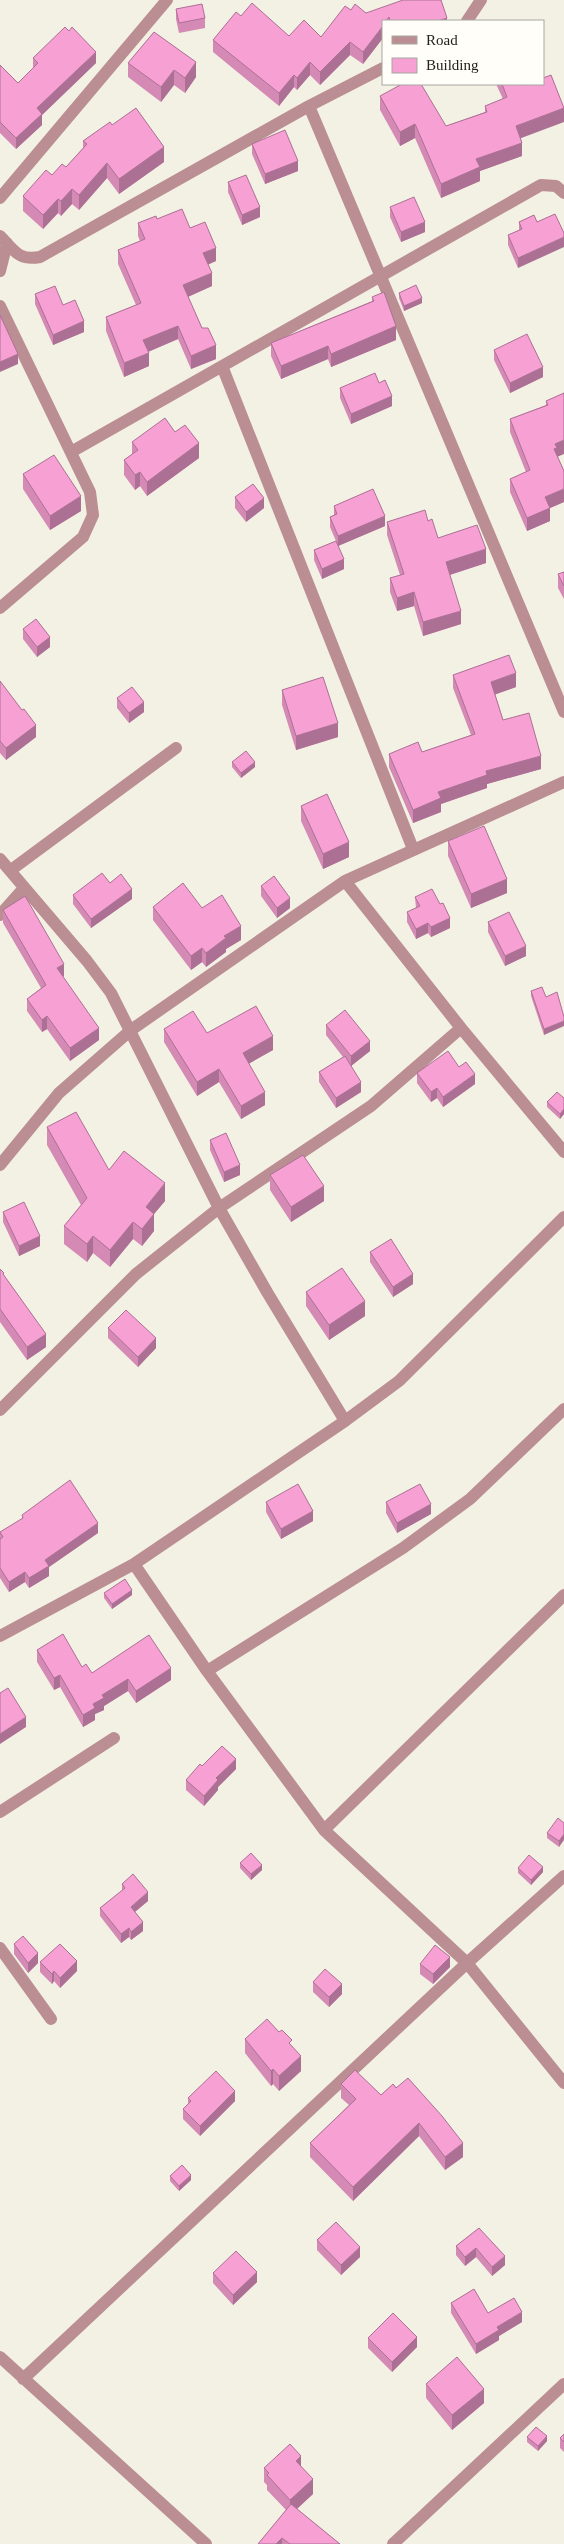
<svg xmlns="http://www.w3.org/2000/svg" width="564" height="2544" font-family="'Times New Roman',serif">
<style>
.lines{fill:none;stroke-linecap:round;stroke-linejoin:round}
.minor{stroke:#ba8e93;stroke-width:12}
.wall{fill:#d48ab5}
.shaded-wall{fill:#ac7094}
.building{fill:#f6a0d3;stroke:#ac7094}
</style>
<rect width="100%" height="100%" fill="#f3f1e4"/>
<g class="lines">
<path class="minor" d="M467 21 481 0
M309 106 564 712
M0 198 167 0
M0 236C14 250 18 261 40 257L309 106 383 68
M0 271 7 243
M0 306 90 492 93 515 83 537 0 608
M222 366 413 849
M71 452 541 185 556 186 564 193
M0 859 87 961 111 993 219 1208 267 1292 345 1421
M11 870 176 748
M345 881 461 1028 564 1152
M0 915 24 888
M0 1165 59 1093 131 1030 345 881 564 782
M0 1410 136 1274 219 1208 371 1106 461 1028
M134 1564 207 1671 324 1830 467 1963 564 2083
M0 1636 134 1564 345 1421 399 1381 564 1217
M207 1671 403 1548 470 1499 564 1409
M0 1812 114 1738
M324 1830 564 1595
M0 1948 51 2019
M0 2357 206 2544
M23 2379 467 1963 564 1876
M393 2544 564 2384"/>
</g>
<path class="wall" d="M176 9 205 18V28L179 33 176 19Z
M351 10 366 13 447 21H383V38L363 64 350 55 320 85 310 75 297 90 294 87 279 106 213 52V40L241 16 289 36 321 37Z
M154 32 196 77 185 93 174 85 161 102 128 77V63Z
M33 58 96 63 42 115V125L16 149 0 133V65L18 83 33 68Z
M496 84H526L521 138 522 156 480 171V181L441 198 415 138 400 146 380 110V96L446 126 485 112V106L503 99Z
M112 125 164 162 119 194 107 178 79 210 72 204 61 216 58 213 43 229 23 211V196L52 175 66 167 83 148V141Z
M252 144 298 171 265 184 252 154Z
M228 182 260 217 242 225 228 192Z
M390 207 425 232 401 242 390 217Z
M534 215 518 268 508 245V235L519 230V222Z
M157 219 190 228 216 261 208 264 212 286 188 297 216 359 191 369 178 339 148 352 149 366 124 377 106 331V317L136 305 118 264V250L140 241 138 236V223Z
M399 293 422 303 404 311 399 298Z
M35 294 84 332 53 345 35 304Z
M372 297 396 340 331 367 328 359 281 379 271 356V343L372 301Z
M494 350 543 377 510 393 494 360Z
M379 383 392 406 351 424 340 398V388Z
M564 393 558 457 564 471V502L550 508V521L527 531 510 492V479L526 472 510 432V419L546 405V401Z
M132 442 199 458 147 496 140 486 135 490 124 475V460L132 454Z
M23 474 81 511 50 530 23 489Z
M235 497 264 508 246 522 235 508Z
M334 506 385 526 338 546 344 569 322 579 314 560V550L336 541 330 527V517L334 515Z
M428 521 438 538 486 563 450 575 461 624 423 636 414 606 397 611 390 592V578L400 575 387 535V522Z
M564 572V599L558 588V574Z
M23 629 50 647 37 657 23 639Z
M453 675 516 687 495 694 503 720 541 769 487 784V788L441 804V812L413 823 389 767V754L422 752 471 735 453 688Z
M0 681 36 737 6 760 0 753Z
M282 690 338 737 296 750 282 705Z
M117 698 144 712 129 723 117 708Z
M232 762 255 767 241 778 232 767Z
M301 806 349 857 323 869 301 821Z
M448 841 507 893 471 908 448 856Z
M110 883 132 899 91 928 73 904V895Z
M261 886 290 908 277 918 261 896Z
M415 897 440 904 450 928 431 937 428 933 416 939 407 922V912L416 908Z
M153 907 202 908 241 940 226 949V952L206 967 202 962 191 970 153 920Z
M3 910 64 976 63 977 99 1040 70 1061 47 1029 42 1032 27 1011V999L41 988 3 923Z
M488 922 526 956 505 966 488 932Z
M531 991 546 997 544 1035 531 996Z
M326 1025 370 1051 351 1066 361 1092 336 1108 319 1082V1072L343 1057 326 1035Z
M164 1029 207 1033 273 1050 249 1063 265 1105 241 1119 219 1082 197 1096 164 1042Z
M459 1067 475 1084 443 1107 437 1098 431 1102 417 1083V1073Z
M564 1098V1114L560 1119 547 1107V1102Z
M47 1127 109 1170 165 1201 154 1214V1231L142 1246 133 1239 110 1267 93 1253 87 1262 64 1244V1226L81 1205 47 1145Z
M210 1140 240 1175 224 1182 210 1150Z
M270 1175 324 1201 291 1222 270 1190Z
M3 1212 40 1246 19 1256 3 1222Z
M370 1252 413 1284 393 1297 370 1262Z
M0 1269 46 1347 27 1360 0 1322Z
M306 1292 365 1316 329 1340 306 1306Z
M108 1328 156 1348 138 1367 108 1338Z
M266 1502 313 1521 281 1539 266 1512Z
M386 1502 431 1514 397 1533 386 1513Z
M22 1515 98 1533 49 1567V1576L29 1588 25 1582 9 1592 0 1578V1532L22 1519Z
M104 1593 132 1595 112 1609 104 1598Z
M37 1650 82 1667 92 1673 171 1680 136 1703 128 1691 104 1706V1710L95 1714V1720L83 1727 60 1687 54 1690 37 1662Z
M202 1766 236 1769 218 1787V1790L204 1806 186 1790V1780Z
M564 1823 559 1847 547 1838V1833Z
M240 1863 262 1870 251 1880 240 1868Z
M518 1868 543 1872 531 1885 518 1873Z
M122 1884 148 1901 135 1912 143 1931 131 1940 129 1937 121 1943 100 1916V1908L122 1891Z
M14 1944 38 1963 28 1973 14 1954Z
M40 1962 77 1971 60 1988 54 1981 52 1984 40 1972Z
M420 1964 450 1967 433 1984 420 1974Z
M313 1982 342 1994 329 2007 313 1992Z
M245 2039 292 2046 301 2071 279 2091 273 2084 271 2086 245 2053Z
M341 2084 381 2095 393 2084 463 2157 445 2170 419 2136 353 2201 310 2157V2143L349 2105 341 2098Z
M188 2098 235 2101 200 2136 183 2119V2109L188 2104Z
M170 2176 191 2180 179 2191 170 2181Z
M479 2228 505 2265 492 2276 476 2257 465 2266 456 2255V2246Z
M317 2240 360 2257 341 2275 317 2250Z
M213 2273 257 2282 233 2305 213 2283Z
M451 2303 522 2322 499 2336V2340L476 2354 451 2313Z
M368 2338 417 2347 392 2372 368 2348Z
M426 2384 484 2403 452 2430 426 2398Z
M564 2434V2452L560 2448V2438Z
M527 2437 547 2441 538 2451 527 2442Z
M301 2467 313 2494 297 2509 340 2544H258L286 2510 267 2490V2485L264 2482V2468Z"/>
<path class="shaded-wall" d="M447 18V21H438Z
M383 26V38L363 64V52Z
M350 42V55L320 85V72Z
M96 52V63L42 115V125L16 149V138L37 108Z
M196 62V77L185 93V78Z
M310 62V75L297 90V78Z
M174 70V85L161 102V87Z
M294 75V87L279 106V93Z
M564 108V122L516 140V126Z
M415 124V138L400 146V132Z
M522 143V156L480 171V181L441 198V184L476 159Z
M164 147V162L119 194V179Z
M298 161V171L265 184V174Z
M107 163V178L79 210V195Z
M72 189V204L61 216V201Z
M58 199V213L43 229V215Z
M260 207V217L242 225V215Z
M425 222V232L401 242V232Z
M564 237V247L518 268V258Z
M216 248V261L203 267V253Z
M212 273V286L183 299V285Z
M422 298V303L404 311V306Z
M84 321V332L53 345V335Z
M178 326V339L143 354V340Z
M396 326V340L331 367V354Z
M216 345V359L191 369V356Z
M328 346V359L281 379V366Z
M149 353V366L124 377V363Z
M18 354V364L0 372V362Z
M543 367V377L510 393V383Z
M392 396V406L351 424V414Z
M564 440V454L557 457 554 449 555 444Z
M199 443V458L147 496V482Z
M140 472V486L135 490V475Z
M564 489V502L550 508V521L527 531V518L545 497Z
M81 496V511L50 530V516Z
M264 498V508L246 522V512Z
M385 516V526L338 546V536Z
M486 549V563L446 576V562Z
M344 559V569L322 579V569Z
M414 592V606L397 611V598Z
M461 611V624L423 636V622Z
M50 637V647L37 657V647Z
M516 673V687L491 696V682Z
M144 702V712L129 723V713Z
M338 723V737L296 750V736Z
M36 725V737L6 760V748Z
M541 756V769L487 784V788L441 804V812L413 823V810L438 792 486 771Z
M255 762V767L241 778V773Z
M349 842V857L323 869V854Z
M507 879V893L471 908V894Z
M132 889V899L91 928V919Z
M290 898V908L277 918V908Z
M450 918V928L431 937V927Z
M428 923V933L416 939V929Z
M241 926V940L226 949V952L206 967V953L224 936Z
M526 946V956L505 966V956Z
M202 948V962L191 970V956Z
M64 964V976L57 980V968Z
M47 1016V1029L42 1032V1020Z
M564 1021V1026L544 1035V1029Z
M99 1028V1040L70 1061V1048Z
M273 1036V1050L243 1067V1053Z
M370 1041V1051L351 1066V1056Z
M219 1069V1082L197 1096V1082Z
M475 1074V1084L443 1107V1097Z
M361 1082V1092L336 1108V1098Z
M437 1088V1098L431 1102V1092Z
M265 1092V1105L241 1119V1106Z
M564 1109V1114L560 1119V1114Z
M240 1165V1175L224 1182V1172Z
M165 1183V1201L154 1214V1231L142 1246V1229L146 1207Z
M324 1186V1201L291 1222V1207Z
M133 1222V1239L110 1267V1250Z
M40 1236V1246L19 1256V1246Z
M93 1236V1253L87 1262V1244Z
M413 1274V1284L393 1297V1287Z
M365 1301V1316L329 1340V1325Z
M46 1334V1347L27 1360V1347Z
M156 1338V1348L138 1367V1357Z
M431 1504V1514L397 1533V1523Z
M313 1511V1521L281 1539V1529Z
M98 1523V1533L49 1567V1576L29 1588V1578L45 1560Z
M25 1572V1582L9 1592V1582Z
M132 1590V1595L112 1609V1604Z
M171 1668V1680L136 1703V1691Z
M60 1675V1687L54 1690V1678Z
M128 1679V1691L104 1706V1710L95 1714V1720L83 1727V1715L93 1704 102 1695Z
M26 1717V1727L0 1744V1734Z
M236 1759V1769L218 1787V1790L204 1806V1796L216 1778Z
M564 1834V1840L559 1847V1841Z
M262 1865V1870L251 1880V1874Z
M543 1867V1872L531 1885V1880Z
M148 1892V1901L131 1915V1907Z
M143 1922V1931L131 1940V1932Z
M129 1928V1937L121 1943V1934Z
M38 1953V1963L28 1973V1963Z
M450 1957V1967L433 1984V1974Z
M77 1961V1971L60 1988V1978Z
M54 1971V1981L52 1984V1974Z
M342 1984V1994L329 2007V1997Z
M301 2056V2071L279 2091V2076Z
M273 2069V2084L271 2086V2071Z
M235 2091V2101L200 2136V2126Z
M419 2123V2136L353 2201V2187Z
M463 2143V2157L445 2170V2157Z
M191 2175V2180L179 2191V2186Z
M360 2247V2257L341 2275V2265Z
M476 2248V2257L465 2266V2257Z
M505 2256V2265L492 2276V2267Z
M257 2272V2282L233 2305V2295Z
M522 2312V2322L499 2336V2340L476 2354V2344L497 2327Z
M417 2337V2347L392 2372V2362Z
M484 2389V2403L452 2430V2415Z
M547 2436V2441L538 2451V2446Z
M301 2456V2471L296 2461Z
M313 2479V2494L290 2515V2500Z
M282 2538V2544H276Z"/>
<path class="building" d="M403 0H441L447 18 438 21H390L389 17 386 21H383V26L363 52 350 42 320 72 310 62 297 78 294 75 279 93 213 40 236 12 241 16 252 3 289 36 304 20 321 37 345 6 351 10 355 4 366 13Z
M202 4 205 18 179 23 176 9Z
M65 27 69 31 72 27 96 52 37 108 42 114 16 138 0 122V65L18 83 38 63 33 58Z
M154 32 196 62 185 78 174 70 161 87 128 63Z
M551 75 564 108 516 126 522 143 476 159 480 167 441 184 415 124 400 132 380 96 402 84H421L446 126 487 112 485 106 507 97 502 84H526L527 85 529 84H543V78Z
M136 108 164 147 119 179 107 163 79 195 72 189 61 201 58 199 43 215 23 196 46 170 52 175 62 164 66 167 87 144 83 141 110 122 112 125Z
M285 130 298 161 265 174 252 144Z
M246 175 260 207 242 215 228 182Z
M414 197 425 222 401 232 390 207Z
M182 209 190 228 205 222 216 248 203 253 212 273 183 285 202 328H208L216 345 191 356 178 326 143 340 149 353 124 363 106 317 141 303 118 250 145 239 138 223 156 216 157 219Z
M555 214 564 233V237L518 258 508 235 522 229 519 222 534 215 537 222Z
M416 285 422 298 404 306 399 293Z
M55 286 63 305 75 300 84 321 53 335 35 294Z
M384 292 396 326 331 354 328 346 281 366 271 343 374 301 372 297Z
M0 315 18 354 0 362Z
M527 334 543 367 510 383 494 350Z
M375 373 379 383 385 380 392 396 351 414 340 388Z
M564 393V440L555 444 557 448 554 449 564 471V489L545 497 550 508 527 518 510 479 530 470 510 419 548 405 546 401Z
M165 418 175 432 185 425 199 443 147 482 140 472 135 475 124 460 138 450 132 442Z
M54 455 81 496 50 516 23 474Z
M253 484 264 498 246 512 235 497Z
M373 489 385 516 338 536 330 517 337 514 334 506Z
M425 510 428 521 432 519 438 538 477 525 486 549 446 562 461 611 423 622 414 592 397 598 390 578 404 574 387 522Z
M336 541 344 559 322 569 314 550Z
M564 572V586L558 574Z
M36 619 50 637 37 647 23 629Z
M509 655 516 673 491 682 503 720 529 713 541 756 486 771 487 775 438 792 441 798 413 810 389 754 418 742 422 752 475 734 453 675Z
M323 677 338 723 296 736 282 690Z
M0 681 22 710 24 709 36 725 6 748 0 741Z
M132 687 144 702 129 713 117 698Z
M246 751 255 762 241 773 232 762Z
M327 794 349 842 323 854 301 806Z
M484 826 507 879 471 894 448 841Z
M102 873 110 883 121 874 132 889 91 919 73 895Z
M274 876 290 898 277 908 261 886Z
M183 883 202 908 222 895 241 926 224 936 226 938 206 953 202 948 191 956 153 907Z
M432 889 440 904 443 903 450 918 431 927 428 923 416 929 407 912 420 906 415 897Z
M25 896 64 964 57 968 99 1028 70 1048 47 1016 42 1020 27 999 46 985 3 910Z
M509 912 526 946 505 956 488 922Z
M542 987 546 997 557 992 564 1017V1021L544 1029 531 991Z
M256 1006 273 1036 243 1053 265 1092 241 1106 219 1069 197 1082 164 1029 193 1011 207 1033Z
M345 1010 370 1041 351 1056 326 1025Z
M448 1051 459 1067 466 1062 475 1074 443 1097 437 1088 431 1092 417 1073Z
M345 1056 361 1082 336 1098 319 1072Z
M557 1092 564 1098V1109L560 1114 547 1102Z
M76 1112 109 1170 124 1151 165 1183 146 1207 154 1214 142 1229 133 1222 110 1250 93 1236 87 1244 64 1226 87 1198 47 1127Z
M226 1133 240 1165 224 1172 210 1140Z
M303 1155 324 1186 291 1207 270 1175Z
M24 1202 40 1236 19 1246 3 1212Z
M391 1239 413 1274 393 1287 370 1252Z
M342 1268 365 1301 329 1325 306 1292Z
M0 1269 4 1273 3 1274 46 1334 27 1347 0 1309Z
M126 1310 156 1338 138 1357 108 1328Z
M70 1480 98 1523 45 1560 49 1566 29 1578 25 1572 9 1582 0 1568V1539L3 1537 0 1532 23 1518 22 1515Z
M298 1484 313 1511 281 1529 266 1502Z
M420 1484 431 1504 397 1523 386 1502Z
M125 1579 132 1590 112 1604 104 1593Z
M63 1634 82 1667 86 1664 92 1673 149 1635 171 1668 136 1691 128 1679 102 1695 104 1698 93 1704 95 1708 83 1715 60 1675 54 1678 37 1650Z
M8 1688 26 1717 0 1734V1693Z
M222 1746 236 1759 216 1778 218 1780 204 1796 186 1780 200 1764 202 1766Z
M558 1818 564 1823V1834L559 1841 547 1833Z
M251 1853 262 1865 251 1874 240 1863Z
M529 1855 543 1867 531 1880 518 1868Z
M133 1874 148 1892 131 1907 143 1922 131 1932 129 1928 121 1934 100 1908 125 1888 122 1884Z
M23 1936 38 1953 28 1963 14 1944Z
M60 1944 77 1961 60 1978 54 1971 52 1974 40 1962Z
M435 1945 450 1957 433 1974 420 1964Z
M325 1969 342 1984 329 1997 313 1982Z
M267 2019 279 2032 282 2030 292 2040 289 2043 301 2056 279 2076 273 2069 271 2071 245 2039Z
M355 2070 381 2095 393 2084 396 2088 408 2078 442 2116 463 2143 445 2157 419 2123 353 2187 310 2143 356 2099 341 2084Z
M216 2071 235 2091 200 2126 183 2109 191 2101 188 2098Z
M182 2165 191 2175 179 2186 170 2176Z
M336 2222 360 2247 341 2265 317 2240Z
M479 2228 505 2256 492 2267 476 2248 465 2257 456 2246Z
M236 2251 257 2272 233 2295 213 2273Z
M474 2289 488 2313 514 2298 522 2312 497 2327 499 2330 476 2344 451 2303Z
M393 2313 417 2337 392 2362 368 2338Z
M457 2357 484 2389 452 2415 426 2384Z
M536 2427 547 2436 538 2446 527 2437Z
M564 2434V2442L560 2438Z
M290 2444 301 2456 296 2461 313 2479 290 2500 267 2475 269 2473 264 2468Z
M291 2504 340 2544H290L282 2538 276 2544H258Z"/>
<rect x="382" y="20" width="162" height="65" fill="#fffef9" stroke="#a7a6a1"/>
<rect x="392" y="36" width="25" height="8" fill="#ba8e93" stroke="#a7a6a1"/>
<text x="426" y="45" font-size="15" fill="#23221d">Road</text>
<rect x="392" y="58" width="25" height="15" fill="#f6a0d3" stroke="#a7a6a1"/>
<text x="426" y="70" font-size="15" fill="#23221d">Building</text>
</svg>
